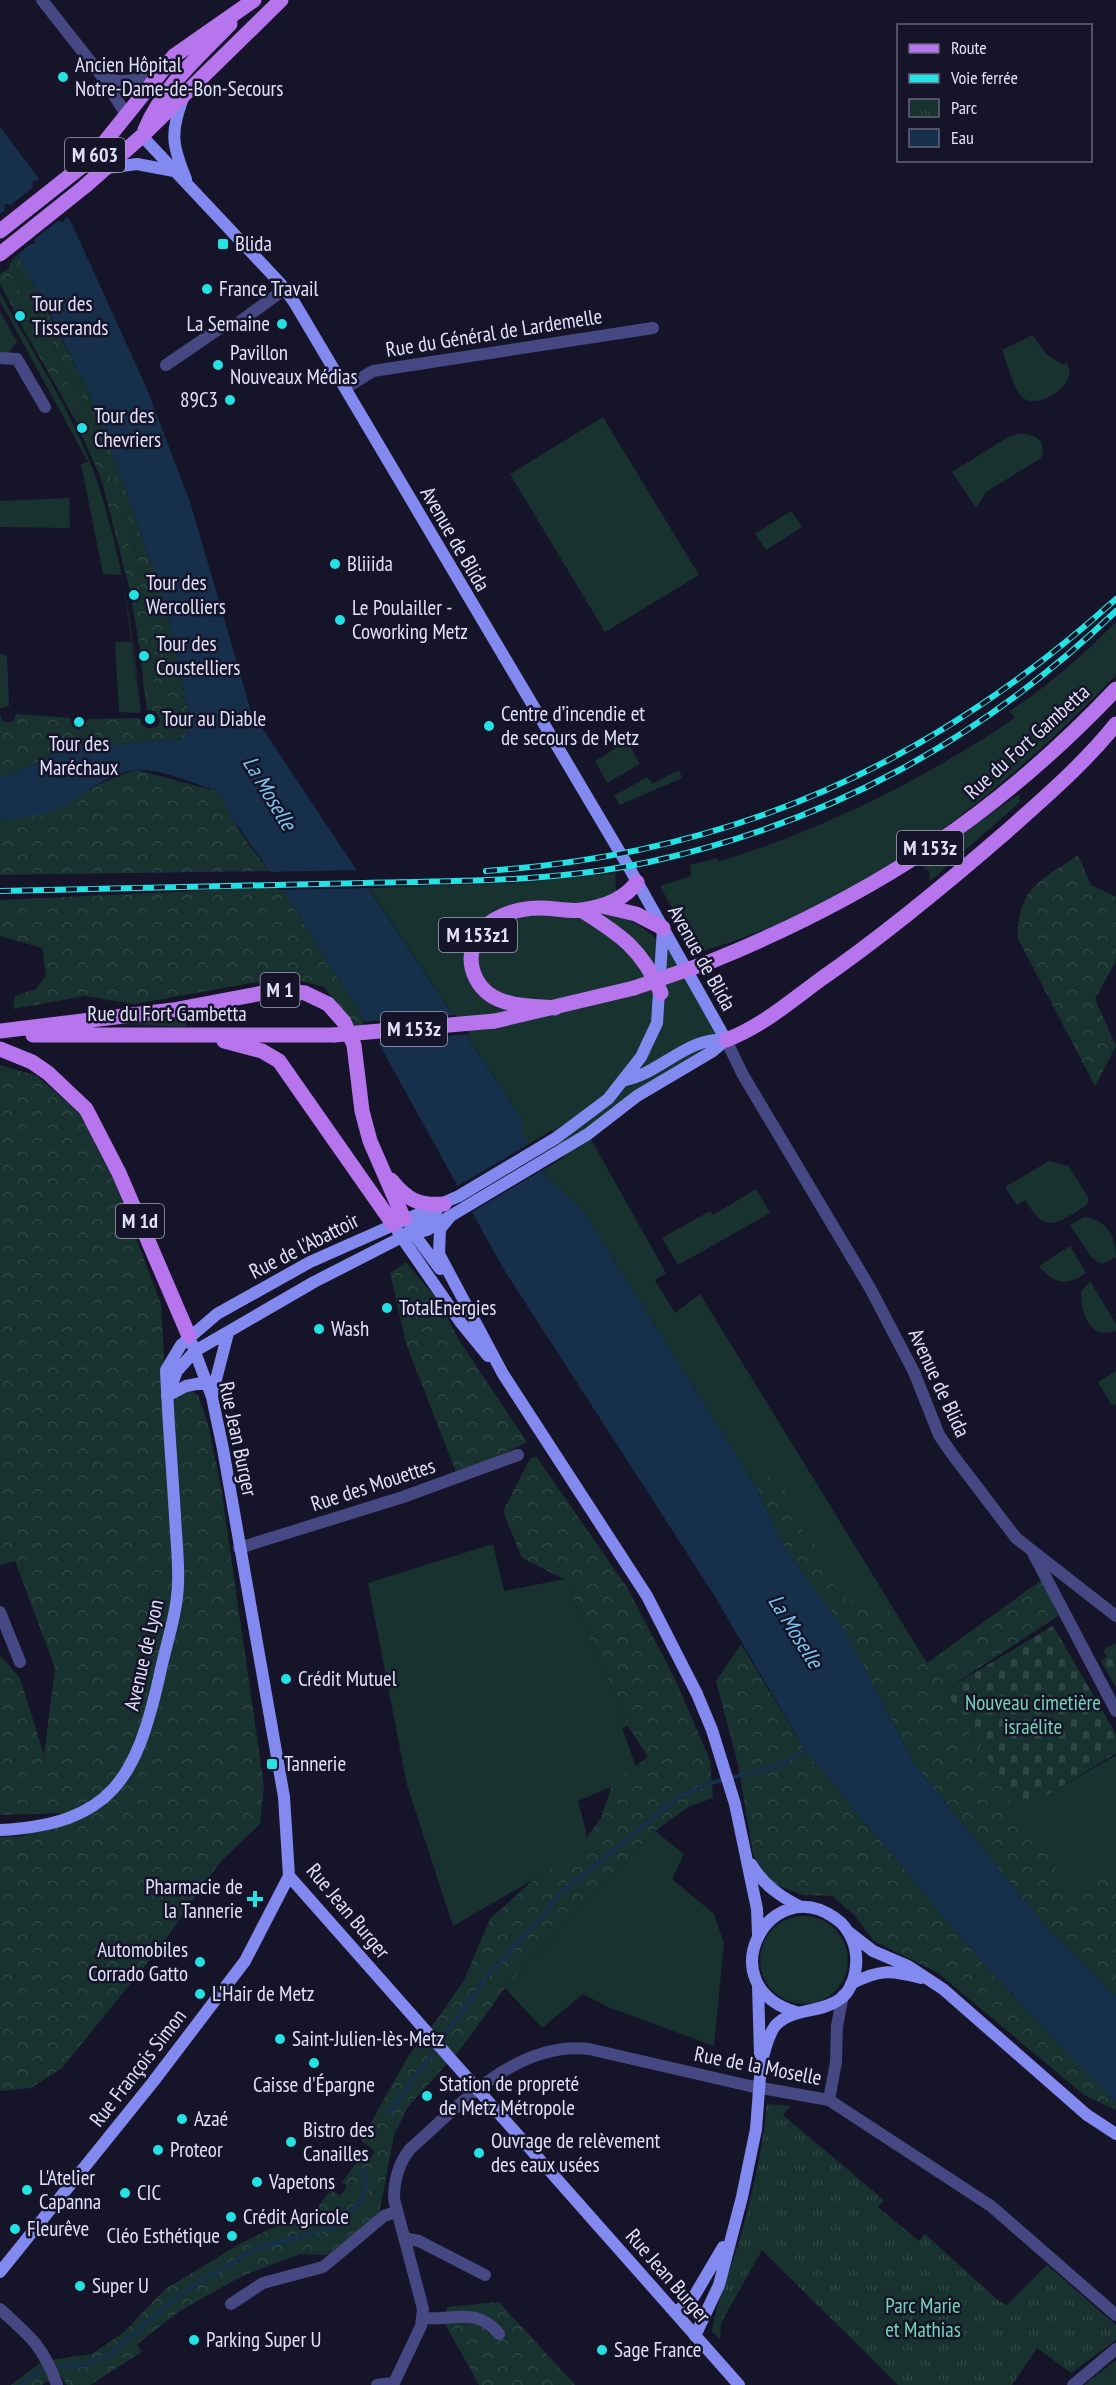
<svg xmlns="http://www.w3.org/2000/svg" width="1116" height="2385" font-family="'PT Sans Narrow',sans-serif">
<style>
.green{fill:#18322f}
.forest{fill:url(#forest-crowns)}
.cemetery{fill:url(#cemetery-stones)}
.park{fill:url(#park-tufts)}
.water{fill:#162f4b}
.pier{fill:#161429}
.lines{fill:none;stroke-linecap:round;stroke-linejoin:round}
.stream{stroke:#162f4b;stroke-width:4}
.street{stroke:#454882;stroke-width:12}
.secondary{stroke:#838aef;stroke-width:12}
.primary{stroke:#b675ed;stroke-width:15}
.rail-casing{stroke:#24e1e3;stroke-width:6}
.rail{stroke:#161429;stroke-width:4;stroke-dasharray:11;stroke-linecap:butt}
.secondary-bridge{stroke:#838aef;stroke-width:12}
.primary-bridge{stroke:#b675ed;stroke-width:15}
.poi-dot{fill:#24e1e3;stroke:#161429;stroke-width:2}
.labels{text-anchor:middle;stroke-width:5;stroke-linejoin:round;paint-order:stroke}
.shield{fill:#161429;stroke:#a4a3bc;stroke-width:1.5}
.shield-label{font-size:20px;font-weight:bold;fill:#e1e0fb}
.poi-label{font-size:21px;fill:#e1e0fb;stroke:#161429;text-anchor:start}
.street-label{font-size:21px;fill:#e1e0fb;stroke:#161429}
.park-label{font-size:21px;fill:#74d3b3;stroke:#161429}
.water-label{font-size:22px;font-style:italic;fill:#7bc3ee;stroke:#161429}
</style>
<defs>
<pattern id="forest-crowns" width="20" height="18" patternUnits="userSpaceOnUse" patternTransform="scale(1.5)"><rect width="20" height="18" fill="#18322f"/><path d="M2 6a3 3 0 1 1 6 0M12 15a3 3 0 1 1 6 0" fill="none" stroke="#2e4644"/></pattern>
<pattern id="cemetery-stones" width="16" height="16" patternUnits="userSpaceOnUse" patternTransform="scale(1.5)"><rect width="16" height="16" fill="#18322f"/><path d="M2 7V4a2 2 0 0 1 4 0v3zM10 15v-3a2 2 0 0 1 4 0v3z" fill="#2e4644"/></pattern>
<pattern id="park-tufts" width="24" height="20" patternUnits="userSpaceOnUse" patternTransform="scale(1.5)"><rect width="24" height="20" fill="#18322f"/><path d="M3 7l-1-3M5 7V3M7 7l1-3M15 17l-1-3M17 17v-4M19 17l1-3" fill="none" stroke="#2e4644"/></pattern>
</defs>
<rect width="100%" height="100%" fill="#161429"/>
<path class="green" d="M12 260 62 363 78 385 123 500 143 581 130 554 112 482 8 269Z
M0 293C34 355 76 417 98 484 123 559 133 636 142 714L122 575 103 574 81 464 88 462 0 301Z
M0 311 17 342 8 354 0 353Z
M1033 335 1046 354 1063 365 1066 363C1082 384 1037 410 1023 398 1012 387 1008 364 1002 350Z
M603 417 699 575 605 632 510 474Z
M1018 434C1034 433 1048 440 1041 458L986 492 976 508 952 472 1008 437Z
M69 498 70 528 0 527V501Z
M791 511 802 527 766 550 755 534Z
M1116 622V675C1000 796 860 907 696 953L660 886 691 876 690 865 717 858 718 862C825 829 922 780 1015 718L1009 711C1049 686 1083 655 1116 622Z
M156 630 153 690 143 680 141 662 148 657 146 651Z
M115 642H131L141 713 119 712Z
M0 654 7 655 9 706 0 708Z
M627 741 640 764 607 783 595 761Z
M679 770 682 778 620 805 614 796 647 777 653 784Z
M1019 794 1020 802 929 882 930 872 920 864Z
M615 873 618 915C676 939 697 989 726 1040L588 1134 666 1273 655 1280 675 1313 700 1294 927 1663 1044 1578 1058 1616 945 1690 1021 1810 1116 1755V1998L881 1698 806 1578 755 1485 585 1214 541 1171 565 1157 552 1130 527 1145 522 1133 523 1121 369 888 520 883Z
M186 1016V1027L122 1024Z
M1049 1161 1069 1166 1089 1199 1086 1206C1056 1223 1047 1236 1025 1200L1017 1205 1005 1187Z
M756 1189 770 1213 678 1265 662 1238 710 1211 713 1215Z
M1084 1217C1106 1219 1116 1236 1116 1257L1102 1264 1092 1258 1070 1225Z
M1070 1246 1086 1273C1066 1286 1055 1285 1039 1266Z
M1090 1281 1116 1324V1331C1089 1340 1081 1313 1081 1292Z
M1116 1371V1404L1112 1406 1098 1382Z
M493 1544 504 1591 564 1579 628 1726 622 1728 639 1775 578 1801 586 1831V1849L453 1926 407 1785 368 1583Z
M655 1831 684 1854 672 1879 714 1914 724 1943 714 2046 608 2007 583 1994 542 2028 505 1988Z
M760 1960a44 44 0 1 1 88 0a44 44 0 1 1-88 0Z"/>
<path class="forest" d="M18 254 89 392 116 463 165 603 191 724 183 739 66 748 7 776H0V715L2 721 8 723 14 721 16 714 70 718 73 726 79 728 86 724 88 719 140 718 142 725 150 729 157 726 160 720 155 711 147 710 143 683V680L153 689 155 632 146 651 140 650 132 603 136 602 137 594 130 591 101 478 81 433 84 426 77 423 19 321 24 318 23 314 15 312 0 284V274L8 269C43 339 87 407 112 482 123 514 125 548 142 577L123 501 78 385 62 363 12 260Z
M137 770 220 792C232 822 249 846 270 871L0 875V819C52 822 89 781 137 770Z
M1078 855 1091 885 1116 897V961L1095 999 1116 1046 1095 1086 1018 939C1018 886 1039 883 1078 855Z
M281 887 373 1033H360L324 987 286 977 134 1004 85 996 13 1009 15 996 36 989 46 976 42 948 0 936V900Z
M0 1065 37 1076 79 1113 115 1183 161 1304 165 1375 198 1395 208 1424 221 1487 264 1786 260 1824 220 1862 161 1946 62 2068 31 2088 0 2091V1837L24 1836 67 1813 0 1815V1655L20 1678 44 1755 55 1668 15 1561 0 1565Z
M406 1262 439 1302 459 1340 527 1442 458 1477 406 1344 390 1273Z
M536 1456 628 1589 675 1679 710 1760 713 1798 688 1807 655 1831 505 1988 462 2047 408 2107 394 2135 379 2215 327 2255 300 2254 242 2276 180 2311 137 2344 142 2352 90 2385H67L60 2375 41 2385H11L43 2361 92 2354 124 2332 164 2290 241 2243 281 2224 313 2213 331 2190 340 2196 347 2186 342 2182 359 2159 366 2164 375 2152 361 2140 409 2055 438 2018 464 1980 490 1919 532 1881 574 1854 601 1818 613 1782 648 1757 628 1726 564 1579 522 1558 503 1511 530 1459Z
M765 1475 782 1481 798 1525 814 1543 825 1562 832 1582 849 1600 871 1601 887 1606 927 1663 1042 1583 1058 1616 945 1690 973 1739 988 1756 1006 1793 1074 1895C1090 1889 1099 1876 1116 1873V1998L1050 1932 915 1765 844 1630 784 1547 755 1485Z
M741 1644 805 1750 974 1953 1061 2047 1116 2102V2110L1084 2095 938 1973 874 1941 854 1915 832 1896 803 1895 771 1883 753 1854 738 1764 716 1681Z
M499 2302 575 2385H479L445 2324 447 2307Z"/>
<path class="cemetery" d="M1053 1626 1116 1734V1753L1021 1811 945 1690Z
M1116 1643V1688L1101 1661 1107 1657 1103 1650Z"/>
<path class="park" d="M767 2104 790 2106 783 2115 884 2200 878 2207 919 2241 925 2234 999 2301 1007 2305 1047 2265 1116 2325V2340L1071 2373 1037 2348 1012 2385H898L762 2250 721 2323 720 2339 712 2331C717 2299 731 2269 740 2238 752 2195 763 2149 767 2104Z
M1116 2360V2385H1084Z"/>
<path class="water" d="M0 127 71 222 147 389 191 505 251 711 523 1121 522 1133 541 1171 585 1214 755 1485 784 1547 844 1630 915 1765 1050 1932 1116 1998V2102L1061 2047 974 1953 805 1750 714 1595 503 1268 373 1033 281 887 230 815 220 792C197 785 159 768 136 770 109 773 89 791 66 804 47 814 22 821 0 819V776H7L66 748 183 739 191 724 165 603 116 463 89 392 43 300 0 227Z"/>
<path class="pier" d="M42 180 68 214 63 222 58 221 35 239V244H30L16 256 0 232V214L4 211 5 204 11 205 32 188 33 181Z
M360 870 372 888 279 890 267 872Z
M456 1015 469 1034 375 1043 362 1022Z
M529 1144 544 1169 470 1213 456 1187Z"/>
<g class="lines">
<path class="stream" d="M440 2042 490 1972 543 1916 557 1896 679 1797 710 1783 778 1766 809 1748
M389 2113 436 2048
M21 2385 40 2371 51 2367 84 2365 110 2354 183 2292 255 2249 334 2227 361 2201 366 2187 363 2170"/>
<path class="street" d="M42 0 101 75 126 114
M102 76C128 89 145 75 167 61
M0 358 17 359 45 407
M166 365 226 324 235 325 285 289
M345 388 373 371 653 328
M726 1040 743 1075 870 1288 914 1372 939 1435 952 1454 1016 1538 1116 1616
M239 1548 403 1497 518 1455
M1032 1551 1116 1711
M0 1612 20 1662
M829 2100 836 2062 837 2026 843 1995
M404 2238 419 2241 485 2275
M231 2304 263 2283 323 2267 384 2216 396 2212
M0 2309C30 2337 43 2345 57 2385
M423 2318C453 2321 477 2306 499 2334
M377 2385 393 2383
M393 2385 421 2326 423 2309 394 2199C394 2180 398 2164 410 2149 460 2105 516 2041 589 2049L750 2086 829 2100 991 2206 1116 2315
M1073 2385 1116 2349"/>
<path class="secondary" d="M183 98C170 133 172 145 186 179
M142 136 281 284 294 302 631 871 726 1040
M106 168 137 164 174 171
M625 1080C661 1073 688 1036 726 1040
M450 1217 440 1229 439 1254 503 1374 647 1596 697 1694 712 1730 735 1804 757 1909 758 1934
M411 1230 440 1269
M398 1232 461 1323 488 1356
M402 1237 427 1230 588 1134 637 1096 713 1051 726 1040
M189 1336 212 1397 223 1449 284 1797 289 1876 739 2385
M170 1389 177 1371 195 1351 314 1282 402 1237 437 1210
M212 1395 228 1333
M167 1396 186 1386 207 1382
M0 1830C112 1824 136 1778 159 1678 165 1647 177 1615 178 1584 179 1561 176 1538 175 1516 172 1467 168 1419 166 1370L181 1345 217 1314 310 1262 459 1196 556 1138 608 1099 641 1057 657 1023 663 928
M751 1864C764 1885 779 1896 801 1907
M850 1933 873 1951 908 1966 943 1989 1087 2115 1116 2134
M851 1984C879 1969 891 1970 921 1978
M758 1986 760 2054
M761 2064C765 2051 767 2037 775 2026 797 2000 850 2023 856 1966 858 1948 850 1928 835 1918 769 1871 708 1986 796 2012
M0 2272 153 2082 245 1961 289 1876
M675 2313 693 2298 723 2247
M695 2336 719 2285 742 2197 756 2129"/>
<path class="primary" d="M145 130C163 87 198 57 230 24
M0 231 91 159 174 56 254 0
M0 254 84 187 142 136 281 0
M602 906 636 914 663 928
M581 910C621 935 642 949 661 993
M712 961C872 896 997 815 1116 689
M555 1008C535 1006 506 1007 489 994 478 986 471 972 471 958 474 922 509 908 541 908 555 908 569 912 582 910 604 907 624 900 637 882
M495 1021 634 988
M0 1031 173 1010 279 990 305 993 328 1004 344 1022 354 1045 362 1111 370 1141 404 1219
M33 1035H334
M726 1040C761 1027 791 1001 821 979 886 934 946 884 1006 832 1044 798 1084 764 1116 724
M224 1041 262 1051 279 1061 393 1224
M0 1049 32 1062 48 1073 86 1109 119 1173 189 1336
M391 1180C407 1199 417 1206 444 1204"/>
<defs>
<path id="rail" d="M486 871C733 854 933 764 1116 599
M0 891C121 888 243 886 364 883 459 881 556 882 649 862 831 822 982 739 1116 611"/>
</defs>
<use href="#rail" class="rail-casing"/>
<use href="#rail" class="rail"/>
<path class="secondary-bridge" d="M756 2129 761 2064"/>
<path class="primary-bridge" d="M634 988 712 961
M334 1035 495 1021"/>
</g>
<g class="poi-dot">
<circle cx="63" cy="77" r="6"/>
<rect x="217" y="238" width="12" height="12" rx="3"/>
<circle cx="207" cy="289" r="6"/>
<circle cx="20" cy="316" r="6"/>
<circle cx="282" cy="324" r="6"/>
<circle cx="218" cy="365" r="6"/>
<circle cx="230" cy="400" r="6"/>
<circle cx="82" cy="428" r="6"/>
<circle cx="335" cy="564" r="6"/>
<circle cx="134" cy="595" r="6"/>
<circle cx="340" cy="620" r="6"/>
<circle cx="144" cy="656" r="6"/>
<circle cx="150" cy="719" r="6"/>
<circle cx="79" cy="722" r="6"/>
<circle cx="489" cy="726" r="6"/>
<circle cx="387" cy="1308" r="6"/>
<circle cx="319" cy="1329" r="6"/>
<circle cx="286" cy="1679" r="6"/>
<rect x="266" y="1758" width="12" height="12" rx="3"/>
<path d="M252 1890h6v6h6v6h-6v6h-6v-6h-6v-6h6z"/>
<circle cx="200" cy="1962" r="6"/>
<circle cx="200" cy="1994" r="6"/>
<circle cx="280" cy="2039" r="6"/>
<circle cx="314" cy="2063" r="6"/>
<circle cx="427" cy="2096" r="6"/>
<circle cx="182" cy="2119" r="6"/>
<circle cx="291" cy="2142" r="6"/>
<circle cx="158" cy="2150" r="6"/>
<circle cx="479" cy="2153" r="6"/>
<circle cx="257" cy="2182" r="6"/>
<circle cx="27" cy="2190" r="6"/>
<circle cx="125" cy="2193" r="6"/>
<circle cx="231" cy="2217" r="6"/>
<circle cx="15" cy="2229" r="6"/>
<circle cx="232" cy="2236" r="6"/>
<circle cx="80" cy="2286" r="6"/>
<circle cx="194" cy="2340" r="6"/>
<circle cx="602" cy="2350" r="6"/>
</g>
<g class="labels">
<g class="shield">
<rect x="65" y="138" width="60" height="34" rx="4.5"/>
<rect x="897" y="831" width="66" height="34" rx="4.5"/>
<rect x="439" y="918" width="78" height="34" rx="4.5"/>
<rect x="260.5" y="973" width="39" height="34" rx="4.5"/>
<rect x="381" y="1012" width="66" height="34" rx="4.5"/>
<rect x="116" y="1204" width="48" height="34" rx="4.5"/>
</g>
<g class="shield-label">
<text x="95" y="162">M 603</text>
<text x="930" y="855">M 153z</text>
<text x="478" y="942">M 153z1</text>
<text x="280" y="997">M 1</text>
<text x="414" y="1036">M 153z</text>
<text x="140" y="1228">M 1d</text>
</g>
<g class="poi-label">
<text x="75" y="72">Ancien Hôpital<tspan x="75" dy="24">Notre-Dame-de-Bon-Secours</tspan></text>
<text x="235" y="251">Blida</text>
<text x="219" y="296">France Travail</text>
<text x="32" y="311">Tour des<tspan x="32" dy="24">Tisserands</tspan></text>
<text x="270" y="331" text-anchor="end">La Semaine</text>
<text x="230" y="360">Pavillon<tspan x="230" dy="24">Nouveaux Médias</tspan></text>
<text x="218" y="407" text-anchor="end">89C3</text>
<text x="94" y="423">Tour des<tspan x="94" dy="24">Chevriers</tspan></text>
<text x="347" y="571">Bliiida</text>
<text x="146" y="590">Tour des<tspan x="146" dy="24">Wercolliers</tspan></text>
<text x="352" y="615">Le Poulailler -<tspan x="352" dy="24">Coworking Metz</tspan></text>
<text x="156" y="651">Tour des<tspan x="156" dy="24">Coustelliers</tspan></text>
<text x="501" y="721">Centre d’incendie et<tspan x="501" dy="24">de secours de Metz</tspan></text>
<text x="162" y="726">Tour au Diable</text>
<text x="79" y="751" text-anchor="middle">Tour des<tspan x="79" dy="24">Maréchaux</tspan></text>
<text x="399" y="1315">TotalEnergies</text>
<text x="331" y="1336">Wash</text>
<text x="298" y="1686">Crédit Mutuel</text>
<text x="284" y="1771">Tannerie</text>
<text x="243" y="1894" text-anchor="end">Pharmacie de<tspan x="243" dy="24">la Tannerie</tspan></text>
<text x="188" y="1957" text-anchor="end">Automobiles<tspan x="188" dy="24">Corrado Gatto</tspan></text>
<text x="212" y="2001">L'Hair de Metz</text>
<text x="292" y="2046">Saint-Julien-lès-Metz</text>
<text x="439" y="2091">Station de propreté<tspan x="439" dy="24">de Metz Métropole</tspan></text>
<text x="314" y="2092" text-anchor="middle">Caisse d'Épargne</text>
<text x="194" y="2126">Azaé</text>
<text x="303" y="2137">Bistro des<tspan x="303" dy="24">Canailles</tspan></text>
<text x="491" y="2148">Ouvrage de relèvement<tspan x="491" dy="24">des eaux usées</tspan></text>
<text x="170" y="2157">Proteor</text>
<text x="39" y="2185">L'Atelier<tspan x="39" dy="24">Capanna</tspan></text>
<text x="269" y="2189">Vapetons</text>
<text x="137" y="2200">CIC</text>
<text x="243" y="2224">Crédit Agricole</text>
<text x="27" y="2236">Fleurêve</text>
<text x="220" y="2243" text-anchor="end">Cléo Esthétique</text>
<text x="92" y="2293">Super U</text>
<text x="206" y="2347">Parking Super U</text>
<text x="614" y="2357">Sage France</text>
</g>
<g class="street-label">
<text transform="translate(494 333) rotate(-9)" y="7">Rue du Général de Lardemelle</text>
<text transform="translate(455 539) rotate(60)" y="7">Avenue de Blida</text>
<text transform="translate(1027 742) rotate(-42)" y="7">Rue du Fort Gambetta</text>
<text transform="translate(702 958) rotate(61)" y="7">Avenue de Blida</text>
<text x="167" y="1021">Rue du Fort Gambetta</text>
<text transform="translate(304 1246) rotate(-27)" y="7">Rue de l'Abattoir</text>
<text transform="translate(939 1383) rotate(65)" y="7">Avenue de Blida</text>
<text transform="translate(238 1439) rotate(78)" y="7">Rue Jean Burger</text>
<text transform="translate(373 1485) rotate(-18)" y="7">Rue des Mouettes</text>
<text transform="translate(144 1655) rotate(-77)" y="7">Avenue de Lyon</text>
<text transform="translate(348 1911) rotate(50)" y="7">Rue Jean Burger</text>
<text transform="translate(758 2066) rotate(11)" y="7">Rue de la Moselle</text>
<text transform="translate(138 2068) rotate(-52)" y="7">Rue François Simon</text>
<text transform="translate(668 2276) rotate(49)" y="7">Rue Jean Burger</text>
</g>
<g class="park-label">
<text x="1033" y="1710">Nouveau cimetière<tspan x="1033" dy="24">israélite</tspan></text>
<text x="923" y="2313">Parc Marie<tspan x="923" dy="24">et Mathias</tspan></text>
</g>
<g class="water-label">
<text transform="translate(270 793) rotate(59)" y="8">La Moselle</text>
<text transform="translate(796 1631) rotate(58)" y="8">La Moselle</text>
</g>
</g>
<rect x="897" y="24" width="195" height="138" fill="#161429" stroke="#67667d" stroke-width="1.5"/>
<rect x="909" y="44" width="30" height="9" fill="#b675ed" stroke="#67667d" stroke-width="1.5"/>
<text x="951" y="54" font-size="18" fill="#e1e0fb">Route</text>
<rect x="909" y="74" width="30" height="9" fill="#24e1e3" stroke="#67667d" stroke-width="1.5"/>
<text x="951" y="84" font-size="18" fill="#e1e0fb">Voie ferrée</text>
<rect x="909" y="99" width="30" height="18" fill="url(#park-tufts)" stroke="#67667d" stroke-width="1.5"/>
<text x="951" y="114" font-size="18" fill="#e1e0fb">Parc</text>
<rect x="909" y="129" width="30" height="18" fill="#162f4b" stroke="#67667d" stroke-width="1.5"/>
<text x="951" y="144" font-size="18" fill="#e1e0fb">Eau</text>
</svg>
